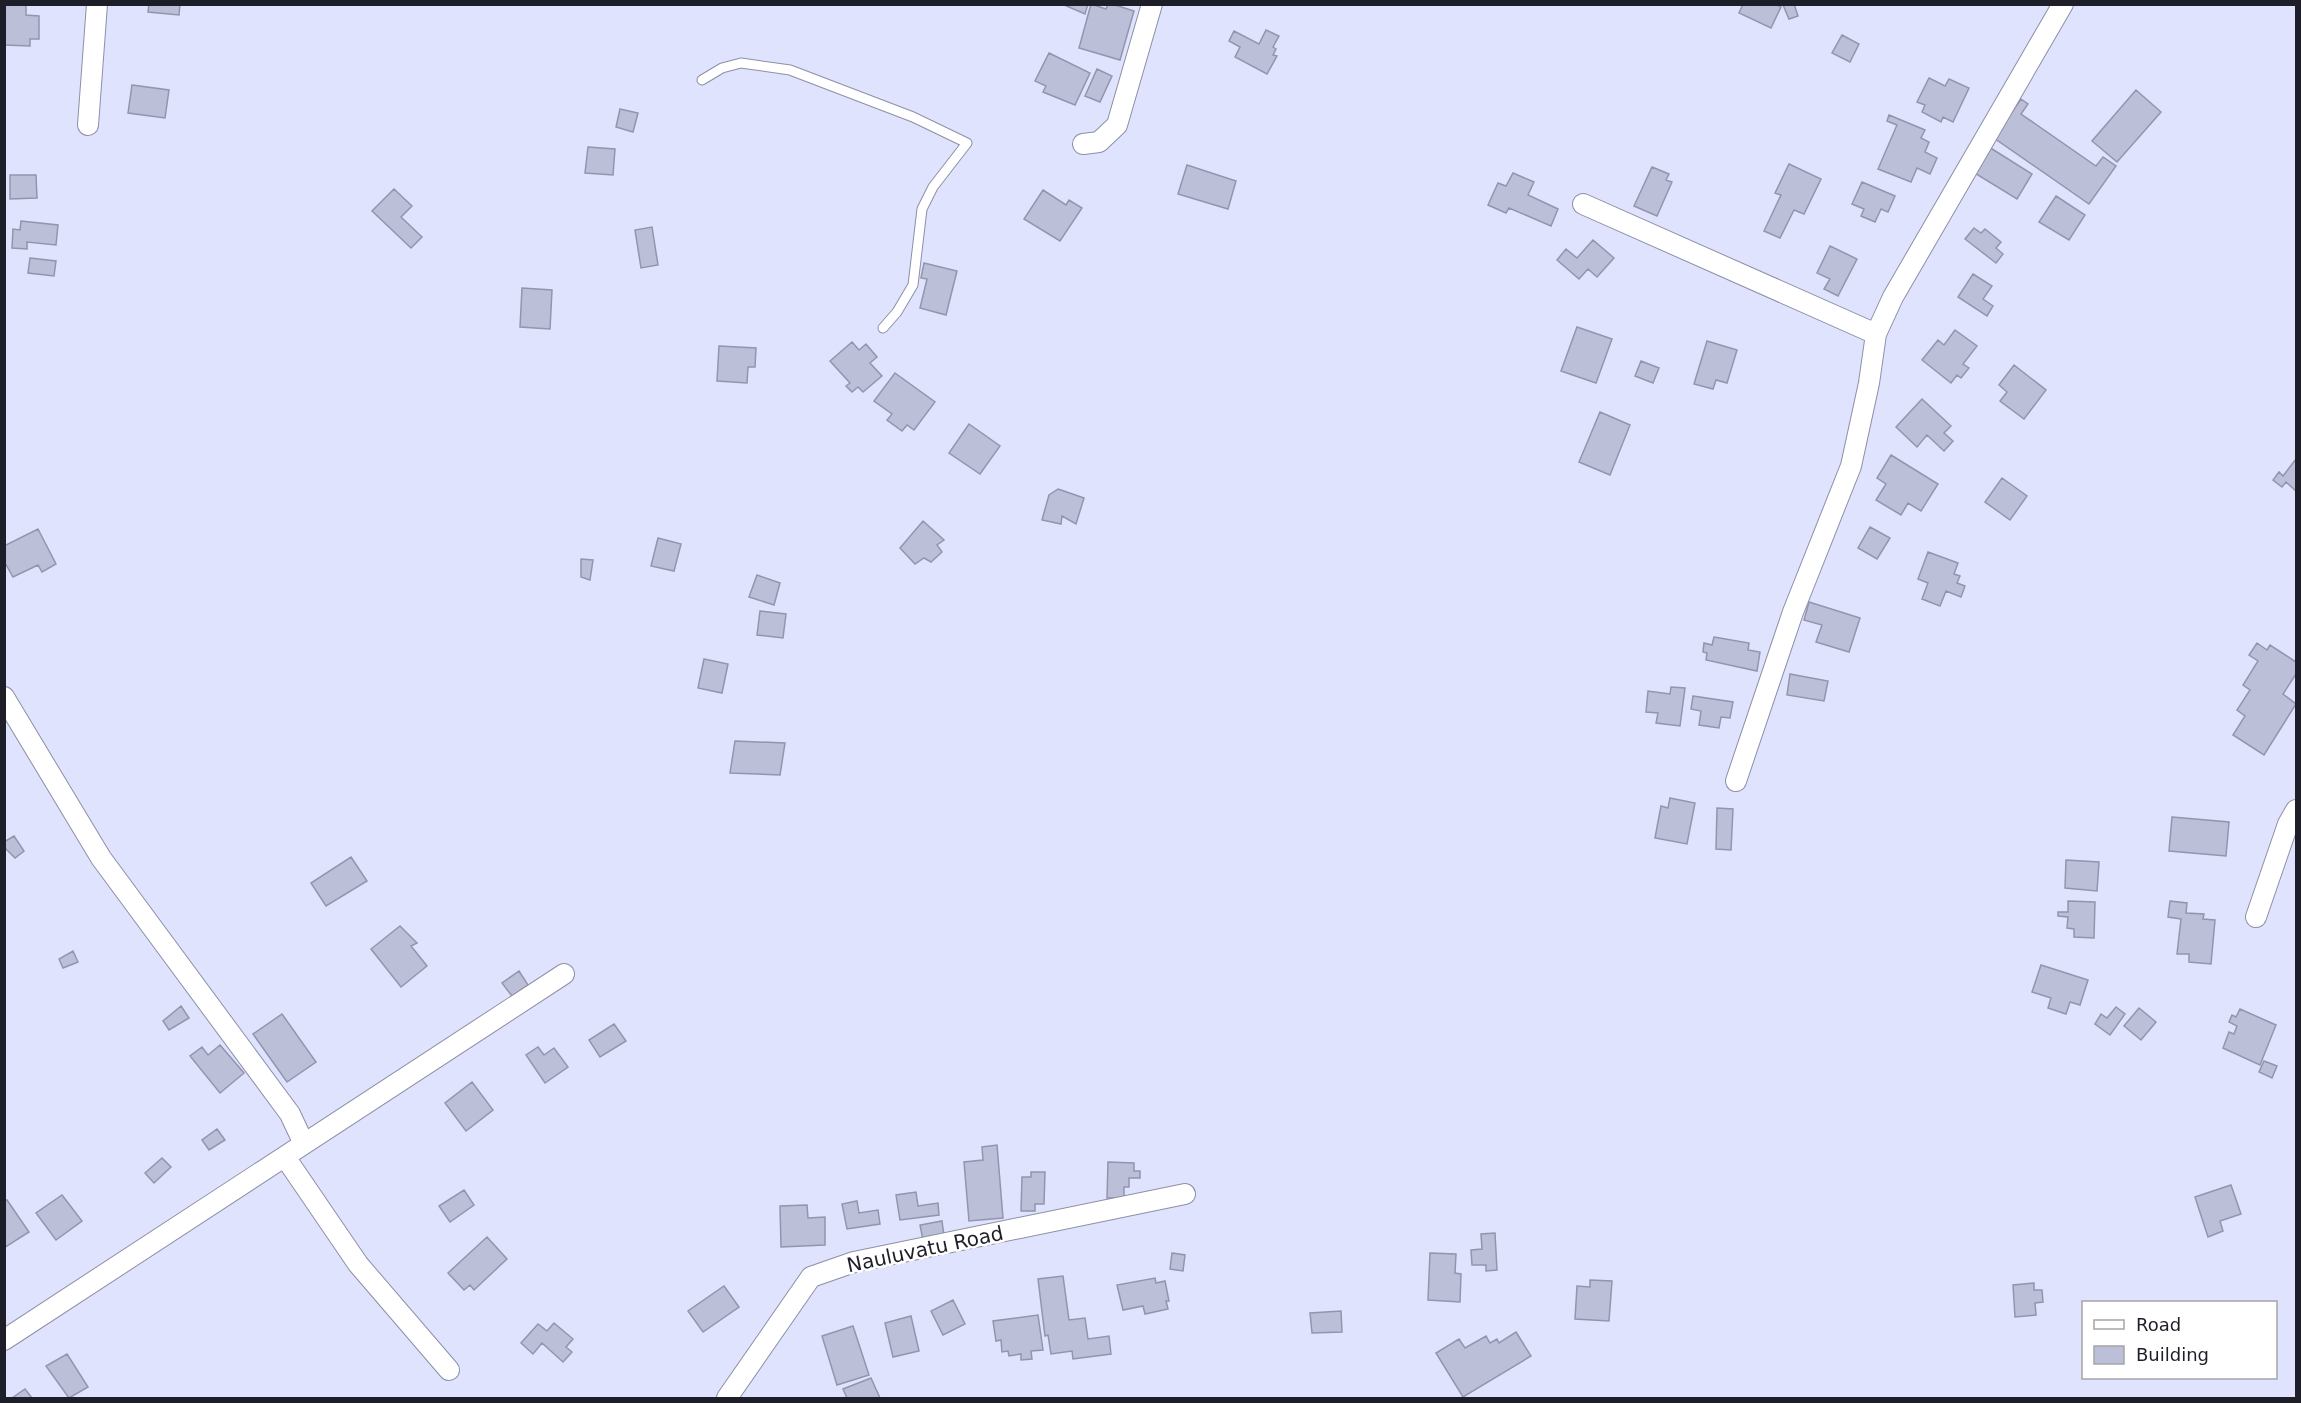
<svg xmlns="http://www.w3.org/2000/svg" width="2301" height="1403" font-family="'DejaVu Sans',sans-serif">
<style>
.building{fill:#bcbfd8;stroke:#9395ad;stroke-width:1.5}
.lines{fill:none;stroke-linecap:round;stroke-linejoin:round}
.lane-casing{stroke:#8d8fa7;stroke-width:11}
.street-casing{stroke:#8d8fa7;stroke-width:22}
.lane{stroke:#fff;stroke-width:9}
.street{stroke:#fff;stroke-width:20}
.labels{text-anchor:middle;stroke-width:5;stroke-linejoin:round;paint-order:stroke}
.street-label{font-size:20px;fill:#1e1e28;stroke:#fff}
</style>
<rect width="100%" height="100%" fill="#e0e3fd"/>
<path class="building" d="M149 4H180L179 15 148 12Z
M1062 4H1088L1085 14Z
M1091 4 1106 9 1108 4H1112L1134 11 1120 60 1079 48Z
M1743 4H1775L1781 7 1771 28 1739 13Z
M1794 4 1798 16 1789 19 1783 5Z
M4 5H26V15L39 16V39H30V46L5 45Z
M1266 30 1279 36 1273 47 1276 49 1273 55 1277 56 1267 74 1235 57 1240 47 1229 41 1234 31 1259 44Z
M1842 35 1859 44 1850 62 1832 53Z
M1049 53 1090 73 1075 105 1043 92 1046 86 1035 81Z
M1097 69 1112 76 1100 102 1085 96Z
M1929 78 1945 86 1949 79 1969 88 1953 122 1943 117 1941 122 1922 112 1925 105 1917 102Z
M132 85 169 90 165 118 128 113Z
M2136 90 2161 112 2117 162 2092 141Z
M2021 99 2028 104 2021 114 2096 166 2103 157 2116 166 2089 204 1994 138Z
M620 109 638 113 633 132 616 127Z
M1889 115 1925 130 1921 138 1929 142 1925 152 1937 158 1930 174 1917 168 1911 182 1878 169 1897 125 1887 121Z
M588 147 615 149 613 175 585 173Z
M1989 147 2032 174 2017 199 1973 172Z
M1789 164 1821 179 1804 214 1794 210 1780 238 1764 231 1781 195 1775 193Z
M1187 165 1236 181 1228 209 1178 194Z
M1652 167 1669 174 1666 180 1672 182 1657 216 1634 206Z
M1513 173 1534 182 1528 195 1558 209 1551 226 1509 208 1506 213 1488 205 1498 183 1506 186Z
M10 175H36L37 198 10 199Z
M1862 182 1895 196 1888 212 1881 209 1875 222 1861 216 1864 209 1852 204Z
M394 189 412 206 401 217 422 237 411 248 372 211Z
M1043 190 1066 205 1069 200 1082 208 1060 241 1024 219Z
M2056 196 2085 215 2069 240 2039 222Z
M21 221 58 225 56 245 27 242V249L12 248 13 229 20 230Z
M652 227 658 265 641 268 635 230Z
M1974 228 1981 233 1985 229 2001 242 1996 248 2003 254 1996 263 1965 239Z
M1593 240 1614 258 1597 277 1588 269 1579 279 1557 260 1566 249 1577 258Z
M1830 246 1857 259 1838 296 1824 289 1830 279 1817 273Z
M30 258 56 261 54 276 28 273Z
M924 263 957 271 946 315 920 308 927 279 921 278Z
M1973 274 1992 286 1983 299 1993 306 1987 316 1958 297Z
M522 288 552 290 550 329 520 327Z
M1577 327 1612 339 1596 383 1561 371Z
M1955 330 1977 346 1963 364 1969 368 1961 378 1957 375 1951 383 1922 360 1938 340 1944 345Z
M1707 341 1737 350 1727 383 1716 380 1713 389 1694 384Z
M852 342 859 350 866 344 877 357 870 363 882 376 863 392 858 387 852 392 846 386 850 383 830 361Z
M719 346 756 348 755 367H748L747 383 717 381Z
M1641 361 1659 368 1653 383 1635 376Z
M2014 365 2046 390 2024 419 2000 401 2007 392 1999 385Z
M895 373 935 402 914 430 907 425 902 431 887 420 892 414 874 401Z
M1922 399 1951 426 1944 433 1953 441 1944 451 1927 435 1917 447 1896 427Z
M1600 412 1630 425 1610 475 1579 462Z
M969 424 1000 446 980 474 949 453Z
M1891 455 1938 484 1921 511 1908 503 1901 515 1876 500 1886 484 1877 478Z
M2296 459V491L2286 482 2282 487 2273 480 2279 472 2283 476Z
M2002 478 2027 496 2010 520 1985 502Z
M1058 489 1084 498 1076 524 1062 516 1061 524 1042 520 1049 495Z
M923 521 944 540 937 545 942 552 931 562 924 558 915 564 900 548Z
M1870 527 1890 538 1877 559 1858 548Z
M38 529 56 564 42 572 38 565 13 577 4 561V546Z
M658 538 681 544 674 571 651 566Z
M1928 552 1958 563 1954 574 1960 576 1957 583 1965 586 1961 597 1946 591 1940 606 1922 599 1928 583 1918 579Z
M581 559 593 560 590 580 581 577Z
M757 575 780 583 774 605 749 597Z
M1809 602 1860 618 1849 652 1816 642 1822 625 1804 620Z
M760 611 786 614 783 638 757 635Z
M1714 637 1749 643 1748 650 1760 652 1757 671 1706 660 1707 653 1703 652 1704 643 1712 645Z
M2257 643 2267 650 2270 645 2296 662V674L2283 694 2296 704 2264 755 2233 735 2245 716 2237 710 2250 690 2243 685 2258 661 2249 655Z
M704 659 728 664 722 693 698 688Z
M1790 674 1828 681 1824 701 1787 695Z
M1671 687 1685 688 1680 726 1656 723 1658 713 1646 712 1648 691 1670 694Z
M1693 696 1733 702 1730 718 1721 717 1719 728 1699 725 1701 711 1691 709Z
M735 741 785 743 780 775 730 773Z
M1670 798 1695 803 1687 844 1655 838 1661 806 1668 808Z
M1717 808 1733 809 1731 850 1716 849Z
M2172 817 2229 822 2226 856 2169 851Z
M14 836 24 851 15 858 4 847V842Z
M351 857 367 881 326 906 311 883Z
M2066 860 2099 862 2097 891 2065 888Z
M2068 901 2095 902 2094 938 2074 937V929L2067 928 2068 917 2058 916V912H2068Z
M2170 901 2187 903 2186 913 2204 914 2203 919 2215 920 2211 964 2189 962V954H2177L2181 919 2168 917Z
M400 926 417 943 411 946 427 966 401 987 371 949Z
M73 951 78 962 63 968 59 959Z
M2041 965 2088 980 2080 1005 2070 1002 2066 1014 2048 1008 2051 998 2032 992Z
M519 971 528 985 512 996 502 983Z
M181 1006 189 1018 169 1030 163 1021Z
M2116 1007 2125 1014 2110 1035 2095 1024 2101 1014 2107 1018Z
M2139 1008 2156 1022 2141 1040 2124 1026Z
M2240 1009 2276 1025 2260 1065 2223 1048 2229 1032 2234 1034 2237 1026 2229 1022 2232 1015 2236 1017Z
M282 1014 316 1062 287 1082 253 1034Z
M614 1024 626 1041 600 1057 589 1040Z
M220 1045 244 1073 220 1093 190 1056 202 1047 208 1055Z
M538 1047 544 1055 554 1048 568 1067 545 1083 526 1055Z
M2264 1061 2277 1066 2272 1078 2259 1072Z
M472 1082 493 1110 466 1131 445 1103Z
M217 1129 225 1140 209 1150 202 1140Z
M997 1145 1003 1218 969 1221 964 1162 983 1160 982 1147Z
M162 1158 171 1167 154 1183 145 1173Z
M1108 1162 1134 1163V1171H1140V1178H1129V1187H1124V1198H1107Z
M1031 1172H1045L1044 1204H1035V1211H1021L1022 1177H1031Z
M2231 1185 2241 1214 2220 1221 2223 1231 2208 1237 2195 1197Z
M464 1190 474 1205 450 1222 439 1206Z
M916 1192 918 1206 938 1203 939 1215 900 1220 896 1195Z
M62 1195 82 1221 56 1240 36 1213Z
M7 1200 29 1232 4 1248V1201Z
M857 1201 859 1213 878 1210 880 1224 847 1229 842 1204Z
M807 1205 808 1218 825 1217V1245L781 1247 780 1206Z
M942 1221 944 1236 923 1240 920 1225Z
M1495 1233 1497 1270 1486 1271V1265H1472L1471 1250 1482 1249 1481 1234Z
M487 1237 507 1259 474 1290 470 1285 464 1290 448 1273Z
M1172 1253 1185 1255 1183 1271 1170 1269Z
M1430 1253 1456 1254 1455 1273 1461 1274 1460 1302 1428 1300Z
M1063 1276 1069 1320 1085 1318 1088 1339 1109 1336 1111 1354 1073 1359 1072 1351 1051 1354 1048 1335 1045 1336 1038 1279Z
M1155 1278 1156 1283 1165 1281 1169 1301H1166L1168 1309 1145 1314 1143 1306 1123 1310 1117 1285Z
M1590 1280 1612 1281 1609 1321 1575 1319 1577 1286 1590 1287Z
M2034 1283V1290H2042L2043 1302 2035 1303 2036 1315 2015 1317 2013 1285Z
M724 1286 739 1307 703 1332 688 1311Z
M953 1300 965 1324 943 1335 931 1311Z
M1341 1311 1342 1332 1312 1333 1310 1313Z
M1038 1315 1043 1350 1031 1351 1032 1359 1021 1360V1354L1009 1356 1008 1351 1002 1352 1001 1340 996 1341 993 1321Z
M911 1316 919 1351 893 1357 885 1323Z
M554 1323 573 1339 566 1347 572 1352 563 1362 542 1343 533 1354 521 1343 538 1324 547 1331Z
M853 1326 869 1375 837 1385 822 1336Z
M1516 1332 1531 1356 1463 1397 1436 1353 1459 1339 1465 1348 1486 1336 1490 1343 1497 1339 1499 1343Z
M67 1354 88 1387 69 1398 46 1366Z
M871 1378 880 1398H847L843 1389Z
M25 1389 32 1398H12Z"/>
<g class="lines">
<defs>
<path id="lane" d="M702 80 722 68 741 63 790 70 913 117 967 143 933 187 922 209 913 285 897 312 883 328"/>
<path id="street" d="M88 125 97 4
M1083 144 1099 142 1117 125 1152 4
M1583 204 1876 334
M4 697 101 858 290 1114 304 1144
M1736 781 1793 612 1851 466 1869 383 1876 334 1893 297 2063 4
M2256 917 2288 824 2296 810
M285 1157 358 1264 449 1370
M4 1340 564 974
M727 1398 811 1277 854 1262 1185 1194"/>
</defs>
<use href="#lane" class="lane-casing"/>
<use href="#street" class="street-casing"/>
<use href="#lane" class="lane"/>
<use href="#street" class="street"/>
</g>
<g class="labels">
<g class="street-label">
<text transform="translate(925 1249) rotate(-12)" y="7">Nauluvatu Road</text>
</g>
</g>
<rect width="2301" height="1403" fill="none" stroke="#1e1e28" stroke-width="12"/>
<rect x="2082" y="1301" width="195" height="78" fill="#ffffff" stroke="#a5a5a9" stroke-width="1.5"/>
<rect x="2094" y="1320" width="30" height="9" fill="#ffffff" stroke="#a5a5a9" stroke-width="1.5"/>
<text x="2136" y="1331" font-size="18" fill="#1e1e28">Road</text>
<rect x="2094" y="1346" width="30" height="18" fill="#bcbfd8" stroke="#a5a5a9" stroke-width="1.5"/>
<text x="2136" y="1361" font-size="18" fill="#1e1e28">Building</text>
</svg>
